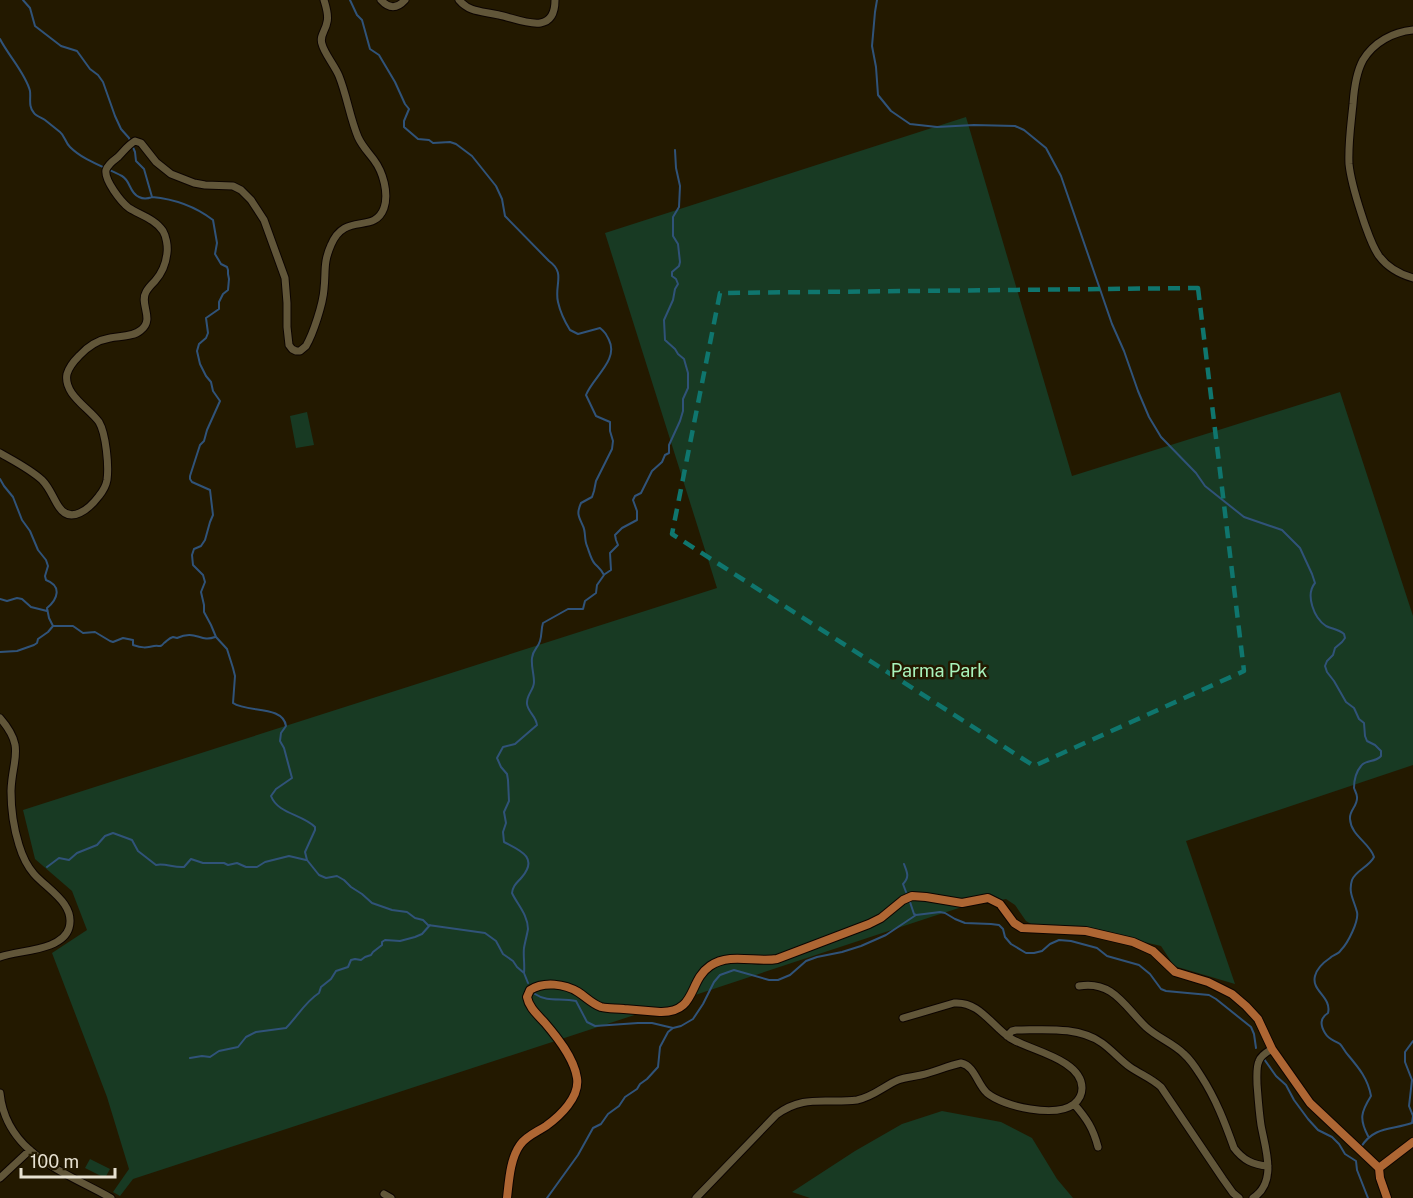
<svg xmlns="http://www.w3.org/2000/svg" width="1413" height="1198" font-family="'Public Sans',sans-serif">
<style>
.green{fill:#183a23}
.lines{fill:none;stroke-linecap:round;stroke-linejoin:round}
.stream{stroke:#305379;stroke-width:2}
.minor-casing{stroke:#0c0400;stroke-width:9}
.major-casing{stroke:#0c0400;stroke-width:10}
.minor{stroke:#615639;stroke-width:7}
.major{stroke:#ae6633;stroke-width:8}
.marked{fill:none;stroke:#0f766e;stroke-width:4.5;stroke-dasharray:12 8;stroke-linejoin:round}
.labels{text-anchor:middle;stroke-width:5;stroke-linejoin:round;paint-order:stroke}
.park-label{font-size:18px;fill:#a9f3bc;stroke:#231900}
</style>
<rect width="100%" height="100%" fill="#231900"/>
<path class="green" d="M966 117 1072 476 1340 392 1413 616V765L1186 841 1235 984 1174 966 1161 946 1106 933 1036 927 1026 921 1015 905 1006 899 959 908 934 916 686 998 681 1008 659 1007 133 1179 120 1196 113 1192 129 1169 107 1097 52 953 87 930 72 891 35 859 23 810 717 588 605 233Z
M307 412 314 445 296 448 290 416Z
M942 1111 1001 1122 1032 1138 1057 1179 1073 1198H810L792 1192 855 1151 902 1124Z
M90 1159 110 1169 105 1178 85 1168Z"/>
<g class="lines">
<path class="stream" d="M23 0 30 8 35 26 61 46 77 51 90 69 98 75 103 82 115 116 121 129 129 138 135 152 136 161 144 169 152 197C174 199 196 207 213 220L217 243 215 254 221 264 227 267 228 270V274L229 279 228 290 223 294 219 302V309L206 318 208 333 206 338 199 344 197 351 200 364 206 376 211 382 213 391 220 401 207 430 204 441 200 445 190 476V479L192 482 210 490 213 515 210 522 205 540 201 546 194 549 192 555 193 565 203 575 205 582 201 592 204 605V612L211 625 216 637 227 649 233 668 235 676 233 703C247 713 283 705 286 726L281 733 280 741 284 748 292 778 276 789 271 796C278 814 302 814 315 827V830L305 852 307 860 319 875 326 878 337 876 344 880 351 887 362 894 372 903 392 910 407 912 415 918 423 920 428 925 485 933 496 941 503 954 513 961 517 967 524 973 528 983
M350 0 357 15 362 20 370 49 379 55 395 82 405 104 409 109 404 121V127L418 139 429 140 433 143 450 142 456 144 472 156 496 186 502 199 505 216 549 261C566 273 554 285 558 302 560 311 565 322 570 330L578 334 600 328C605 332 606 334 609 340 619 360 593 377 586 395L596 416 610 422V431L613 441 612 449 596 481 594 491 592 497 581 503C576 514 579 517 583 526 586 532 584 539 587 546 589 551 591 560 595 564 599 568 601 569 604 575L597 585 596 593 585 601 583 609H568L543 623C541 629 542 635 540 641 538 648 533 649 532 658 531 666 534 674 534 682 534 690 526 695 527 704 528 712 536 716 537 725L515 744 503 747 497 758 501 767 507 774 508 780 509 801 504 812 506 823 503 832 504 842C519 850 539 857 522 877 517 883 513 885 512 893 517 904 528 915 528 929 527 935 525 942 524 948 523 956 525 964 524 973
M877 0 875 12 872 46 876 67 878 95 891 111 910 124 937 127 974 125 1015 126 1024 130 1046 148 1061 176 1112 324 1124 351 1138 391 1149 417 1161 437 1196 473 1205 486 1244 517 1282 530 1300 548 1312 574 1315 583C1305 595 1314 618 1326 626 1332 629 1338 629 1344 634L1345 638 1342 642 1335 648 1333 655 1327 661 1325 666 1327 672 1334 681 1346 702 1354 708 1359 719 1364 723 1365 736 1367 741 1375 745 1381 751V756C1375 763 1366 759 1361 766 1356 772 1354 781 1354 788 1355 791 1357 794 1357 797 1358 806 1349 810 1350 819 1351 836 1370 843 1374 857 1369 867 1356 870 1352 880 1348 893 1354 900 1357 912 1359 921 1348 943 1341 950 1339 954 1333 955 1330 958 1324 962 1317 968 1315 976 1311 991 1332 997 1328 1013 1320 1018 1320 1025 1325 1033 1329 1040 1334 1040 1340 1044 1343 1047 1345 1052 1348 1055 1359 1068 1368 1079 1371 1096 1361 1112 1359 1119 1368 1136
M0 39C8 55 26 74 30 91 31 99 28 106 34 113 36 116 42 118 45 120 50 124 55 128 60 132 65 136 65 142 70 147 84 161 105 167 122 176 131 181 129 193 139 197 143 199 147 199 152 197
M0 479 4 486 13 497 22 520 30 531 38 550 46 560 48 566 45 576 46 580C62 586 58 599 47 608L49 618 53 626H73L83 633 95 632 110 641 113 642 123 638 133 640V645C142 648 146 648 154 646 160 645 160 648 164 643 167 641 169 638 173 637L177 638C196 629 200 643 215 637
M605 574 611 570 610 553 618 545 616 540 615 535 622 528 637 520V511L633 500 635 496 641 493 652 471 662 462 665 455 669 453V445L680 421 683 411V399L688 388V373L684 359 678 354 675 349 665 340 664 320 673 300 675 289 678 284 676 279 672 276V272L679 266 680 262 678 244 673 236V217L679 207 680 186 676 168 675 150
M0 599 7 601 17 598 22 599 31 607 47 611
M0 652 17 651 34 645 37 643 38 639 48 632 53 626
M904 864C907 872 910 877 903 884L906 892
M47 867 59 858 69 860 77 853 97 845 105 836 113 833 132 840 138 851 156 865C165 863 174 868 184 867L191 859 203 863H224L228 865 237 863 246 867H257L265 862 289 856 306 860
M910 902 914 914 916 915
M535 994C548 1003 562 997 576 1001L587 1022 595 1026 638 1023H652L673 1028 681 1026 693 1019 703 1004 714 982 720 975 734 970 769 980H778L790 975 806 961 817 957 842 952 861 946 886 935 916 915 940 912 945 913 955 919 965 923 991 924 999 925 1003 929 1005 937 1011 944 1026 953H1034L1042 951 1050 944 1059 940 1071 941 1097 948 1107 956 1139 965 1150 974 1161 989 1166 991 1209 995 1216 999 1251 1027 1254 1034 1256 1048
M190 1058 202 1056 210 1057 219 1051 238 1047 246 1037 256 1032 286 1028C297 1017 305 1002 319 993L321 987 331 979 336 971 348 967 351 960 355 959 361 960 365 957 371 955 373 952 382 945V942L385 940 400 941 415 937 422 934 430 925
M1264 1059 1276 1076 1286 1085 1294 1100 1308 1119 1318 1130 1332 1137 1339 1144 1345 1154 1356 1161 1357 1170 1368 1198
M1361 1147C1374 1126 1392 1130 1412 1123L1413 1116 1409 1106 1412 1080 1405 1062V1052L1413 1041
M547 1198 578 1155 593 1128 601 1124 608 1114 619 1106 625 1097 637 1089 640 1084 647 1079 658 1067 660 1047 668 1032 673 1028"/>
<defs>
<path id="minor" d="M381 0C389 9 397 9 405 0
M459 0C470 13 483 11 499 15 519 19 555 38 555 0
M1413 30C1393 32 1374 42 1363 60 1356 73 1354 89 1353 104 1351 124 1348 144 1349 164 1351 184 1358 203 1364 222 1368 233 1372 246 1379 256 1388 268 1399 274 1413 278
M0 453C14 461 30 469 42 480 50 488 53 498 59 507 71 525 90 508 99 496 103 491 106 486 107 480 109 466 106 434 99 422 89 408 63 394 67 374 69 367 74 361 79 356 88 346 98 340 110 338 120 336 133 337 141 330 155 319 139 304 146 292 148 288 152 284 155 281 162 273 166 263 167 253 168 246 166 236 163 231 155 219 140 215 129 208 121 202 104 180 106 170 108 164 114 160 118 157 124 151 128 145 135 141L141 143 156 162 171 174 194 183 205 185 233 186 241 190 251 200 264 220 285 278 287 303V327L289 345 292 349 296 351H300L306 346C313 334 323 304 324 289 326 271 323 263 331 245 345 211 374 235 384 208 389 193 383 172 374 160 368 152 362 146 358 137 350 118 347 96 339 76 335 66 324 53 322 44 319 36 326 30 327 22 329 15 326 7 324 0
M0 718C26 748 12 758 11 791 11 808 14 829 19 845 22 855 27 866 34 874 47 889 76 904 69 928 62 951 19 950 0 957
M1079 986C1113 980 1125 1007 1146 1027 1158 1038 1173 1043 1184 1054 1191 1060 1196 1068 1201 1076 1216 1099 1225 1123 1234 1148 1243 1160 1253 1165 1268 1166
M1007 1036 1012 1031 1016 1030C1044 1030 1078 1026 1102 1043 1112 1050 1120 1060 1130 1067 1140 1074 1151 1078 1161 1087L1223 1179 1233 1193 1239 1198
M0 1093C6 1154 65 1172 111 1198
M1074 1104C1087 1119 1093 1128 1098 1147
M0 1178 30 1150
M384 1194 391 1198
M696 1198 776 1115C804 1094 825 1104 857 1100 873 1097 884 1086 898 1080 906 1077 913 1077 921 1075 935 1072 947 1066 961 1063 975 1066 977 1084 987 1093 1004 1107 1056 1118 1074 1104 1079 1100 1082 1094 1082 1088 1082 1059 1028 1050 1010 1038 991 1025 979 1001 954 1003L903 1018
M1253 1198C1278 1182 1265 1148 1261 1125 1259 1112 1258 1097 1257 1084 1257 1077 1256 1067 1259 1061 1261 1055 1267 1052 1272 1049"/>
<path id="major" d="M1379 1168 1413 1142
M1379 1168 1380 1178 1387 1198
M507 1198C509 1181 510 1159 520 1145 526 1136 537 1132 546 1126 560 1116 580 1097 577 1078 574 1058 557 1037 545 1023 538 1015 529 1008 527 997L530 990C544 981 565 984 578 992 586 997 592 1004 601 1007 608 1009 617 1008 624 1009 636 1010 648 1011 660 1012 697 1013 688 981 710 966 730 952 756 963 777 959L869 924 881 918 903 900 912 896 926 897 962 903 988 898 1000 904 1014 923 1022 928 1086 931 1133 942 1153 951 1175 972 1208 982 1232 994 1246 1006 1258 1019 1272 1049 1310 1103 1379 1168"/>
</defs>
<use href="#minor" class="minor-casing"/>
<use href="#major" class="major-casing"/>
<use href="#minor" class="minor"/>
<use href="#major" class="major"/>
</g>
<path class="marked" d="M1198 288 1244 671 1034 766 672 534 720 293Z"/>
<g class="labels">
<g class="park-label">
<text x="939" y="677">Parma Park</text>
</g>
</g>
<path d="M21 1168v9h94v-9" fill="none" stroke="#e7e1d1" stroke-width="3"/>
<text x="30" y="1168" font-size="18" fill="#e7e1d1" stroke="#231900" stroke-width="4.5" paint-order="stroke">100 m</text>
</svg>
